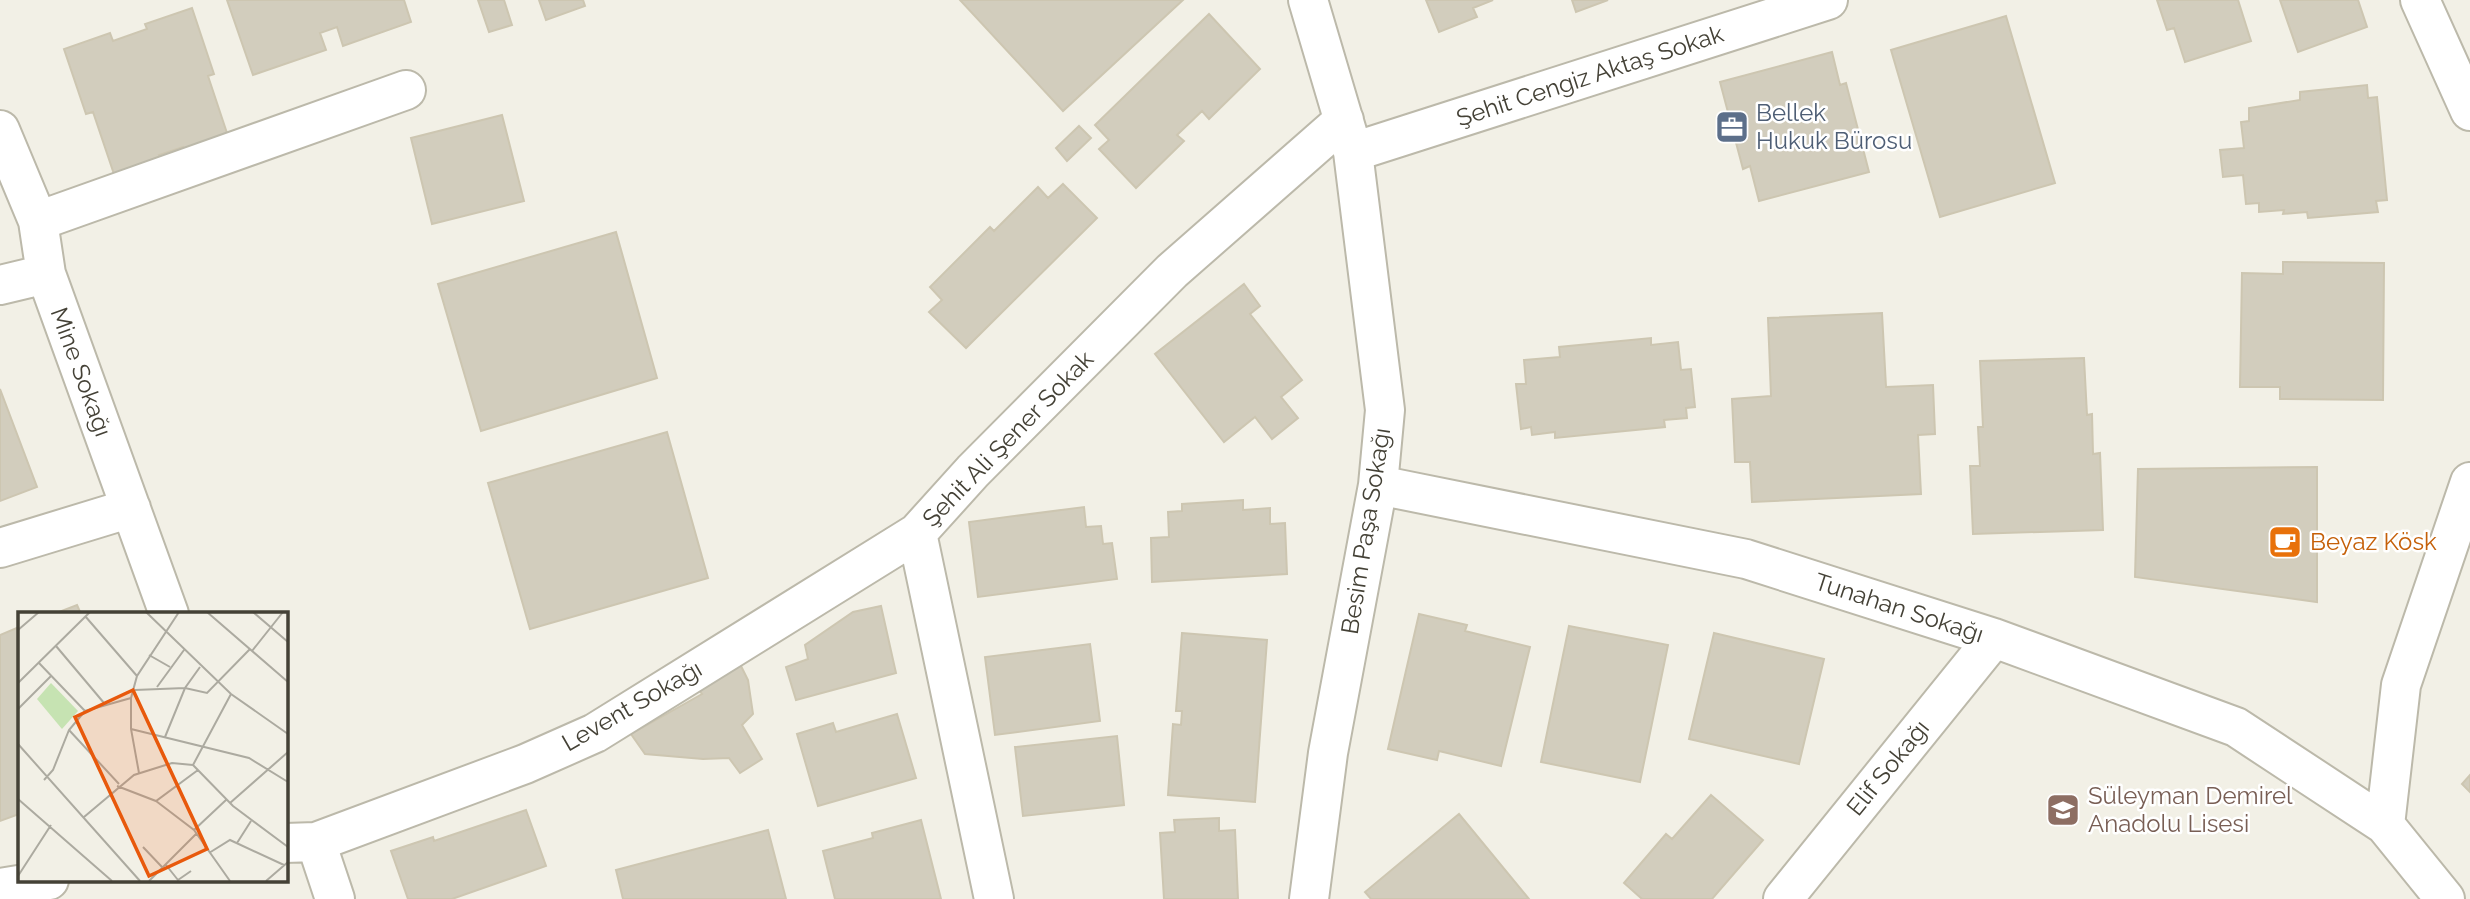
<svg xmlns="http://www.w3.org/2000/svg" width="2470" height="899" font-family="Raleway,sans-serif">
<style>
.building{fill:#d2cdbd;stroke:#cdc6b1;stroke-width:2}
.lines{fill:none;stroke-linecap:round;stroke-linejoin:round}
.minor-casing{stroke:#bcb9aa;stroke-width:42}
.minor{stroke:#fff;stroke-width:38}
.labels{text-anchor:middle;stroke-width:5;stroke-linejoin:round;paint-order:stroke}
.street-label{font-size:24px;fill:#444136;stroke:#fff}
.service-label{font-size:24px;fill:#4e5e75;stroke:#fff;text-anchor:start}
.food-label{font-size:24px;fill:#c56008;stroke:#fff;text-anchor:start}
.education-label{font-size:24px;fill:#785e54;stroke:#fff;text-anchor:start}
.inset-road{fill:none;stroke:#acaaa0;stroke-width:2}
.view{fill:#e8590c;fill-opacity:0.15;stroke:#e8590c;stroke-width:3.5}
.inset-edge{fill:none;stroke:#444136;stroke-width:3.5}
</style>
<rect width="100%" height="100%" fill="#f2f0e6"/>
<path class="building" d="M227 0H404L411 22 343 46 337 27 320 33 326 50 253 75Z
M478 0H504L512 25 489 32Z
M539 0H583L585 6 546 20Z
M960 0H1183L1063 111Z
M1426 0H1493L1473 8 1477 17 1439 32Z
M1572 0H1608L1576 12Z
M2157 0H2238L2251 41 2185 62 2174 28 2167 30Z
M2280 0H2358L2367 27 2298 52Z
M192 8 214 74 208 76 230 142 186 156 183 147 159 155 163 165 116 180 93 112 86 114 64 49 110 33 113 41 147 29 145 24Z
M1209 14 1260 69 1209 119 1202 111 1177 135 1184 141 1136 188 1099 149 1109 140 1095 125Z
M2006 16 2055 183 1940 217 1891 50Z
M1832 52 1840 85 1846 83 1869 172 1759 201 1750 166 1743 169 1720 82Z
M2367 85 2368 98 2377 97 2387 200 2376 201 2378 212 2308 218 2307 212 2283 214 2284 210 2259 212V203L2246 204 2243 175 2223 177 2220 150 2244 148 2241 122 2249 121V108L2300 100V92Z
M502 115 524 201 432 224 411 138Z
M1079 126 1091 138 1067 161 1056 148Z
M1063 184 1097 218 966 348 929 312 942 300 930 287 990 227 994 231 1038 187 1048 198Z
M616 232 657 378 481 431 438 284Z
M2283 262 2384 263 2383 400 2280 399V387H2240L2242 273 2283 274Z
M1244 284 1260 306 1250 314 1302 380 1281 397 1298 418 1272 439 1255 417 1224 442 1155 354Z
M1882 313 1886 387 1933 385 1935 434 1918 435 1921 494 1752 502 1750 462H1735L1732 399 1771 396 1768 318Z
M1651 338V345L1678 342 1681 370 1691 369 1695 407 1686 408 1687 418 1664 420 1665 427 1555 438V432L1532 435 1531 427 1521 429 1516 384H1526L1524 360 1560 357 1559 347Z
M2084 358 2087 415 2092 414 2093 454 2100 453 2103 530 1973 534 1970 466H1980L1978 427H1983L1980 361Z
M0 389 37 487 0 501Z
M667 432 708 578 530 629 488 483Z
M2317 467V602L2135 577 2138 469Z
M1243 500V510L1270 508V524L1285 523 1287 574 1152 582 1151 538 1169 537 1168 512 1182 511V504Z
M1084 507 1086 527 1101 526 1103 544 1112 543 1117 579 978 597 969 522Z
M77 605 81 614H54Z
M881 606 896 673 796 700 786 667 808 659 805 645 853 612Z
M1419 614 1467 625 1465 631 1530 647 1501 766 1439 751 1437 760 1388 749Z
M1569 626 1668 645 1640 782 1541 762Z
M19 627V814L0 821V635Z
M1182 633 1267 640 1255 802 1168 795 1173 724 1181 725 1182 711H1176Z
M1714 633 1824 659 1799 764 1689 739Z
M1090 644 1100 721 995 735 985 657Z
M740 664 748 680 753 714 742 725 762 759 740 773 729 758 703 759 645 754 631 734 702 694 699 690Z
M897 714 916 778 818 806 797 734 833 723 836 732Z
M1117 736 1124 805 1023 816 1015 747Z
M2470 775V792L2462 784Z
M1711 795 1763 840 1712 899H1642L1624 883 1666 834 1672 839Z
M526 810 546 866 452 899H408L391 851 433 837 434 841Z
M1459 814 1529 899H1371L1365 892Z
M1219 818V831L1235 830 1238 899H1164L1160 833 1175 832 1174 820Z
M921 820 941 899H835L823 851 873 838 872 833Z
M768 830 786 899H623L616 870Z"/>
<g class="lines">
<defs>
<path id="minor" d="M1308 0 1353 152 1385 410 1378 485 1328 753 1309 899
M2420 0 2470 111
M0 130 38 221 46 274 169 614
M1353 152 1828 0
M38 221 406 90
M0 285 46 274
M1378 485 1746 559 1994 638 2236 727 2385 825 2445 899
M0 548 131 508
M2385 825 2401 685 2470 482
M316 842 335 899
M285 843 316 842 525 764 595 733 917 533
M0 888 49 880
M994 899 917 533 973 471 1172 271 1344 120
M1783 899 1994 638"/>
</defs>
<use href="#minor" class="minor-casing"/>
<use href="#minor" class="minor"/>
</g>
<defs>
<symbol id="office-square" viewBox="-11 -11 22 22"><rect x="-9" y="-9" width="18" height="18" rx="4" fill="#5c6f8a" stroke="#fff"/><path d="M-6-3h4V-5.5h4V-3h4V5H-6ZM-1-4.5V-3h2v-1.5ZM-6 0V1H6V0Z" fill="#fff"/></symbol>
<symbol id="cafe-square" viewBox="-11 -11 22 22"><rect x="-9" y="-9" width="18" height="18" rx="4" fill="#e8710a" stroke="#fff"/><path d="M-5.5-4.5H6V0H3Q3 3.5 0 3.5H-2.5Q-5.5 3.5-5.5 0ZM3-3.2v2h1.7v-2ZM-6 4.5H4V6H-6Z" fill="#fff"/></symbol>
<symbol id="school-square" viewBox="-11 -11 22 22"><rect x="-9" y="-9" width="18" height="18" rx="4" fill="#8d6e63" stroke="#fff"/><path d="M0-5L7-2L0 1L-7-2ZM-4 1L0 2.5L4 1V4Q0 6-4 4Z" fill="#fff"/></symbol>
</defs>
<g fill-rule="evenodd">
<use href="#office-square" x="1713" y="108" width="38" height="38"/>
<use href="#cafe-square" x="2266" y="523" width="38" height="38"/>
<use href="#school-square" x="2044" y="791" width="38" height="38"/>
</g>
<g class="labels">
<g class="street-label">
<text transform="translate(1590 76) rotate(-18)" y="8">Şehit Cengiz Aktaş Sokak</text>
<text transform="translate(81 372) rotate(70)" y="8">Mine Sokağı</text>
<text transform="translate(1008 439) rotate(-46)" y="8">Şehit Ali Şener Sokak</text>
<text transform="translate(1366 531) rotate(-81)" y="8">Besim Paşa Sokağı</text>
<text transform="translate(1899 608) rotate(18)" y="8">Tunahan Sokağı</text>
<text transform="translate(632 706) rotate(-30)" y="8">Levent Sokağı</text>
<text transform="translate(1888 768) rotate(-51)" y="8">Elif Sokağı</text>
</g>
<g class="service-label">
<text x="1756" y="121">Bellek<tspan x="1756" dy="28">Hukuk Bürosu</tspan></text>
</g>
<g class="food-label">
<text x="2310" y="550">Beyaz Kösk</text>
</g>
<g class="education-label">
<text x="2088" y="804">Süleyman Demirel<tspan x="2088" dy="28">Anadolu Lisesi</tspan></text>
</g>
</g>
<g transform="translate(18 612)">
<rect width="270" height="270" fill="#f2f0e6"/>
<path d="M33 71 60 99 44 117 19 87Z" fill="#c6e3b2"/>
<path class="inset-road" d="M128 0 213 82 270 122M189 0 270 70M235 0 270 30M67 4 119 64M0 18 21 0M38 34 86 91M234 39 265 0M131 43 152 55M21 51 67 99M0 71 72 0M139 75 166 38M117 78 167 76 189 81 232 37M213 82 175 153 215 194 270 235M0 97 33 64M113 117 231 146 270 170M51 118 101 172M147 125 167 76 182 55M0 132 122 269M121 161 113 117V86L119 64 161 0M26 168 35 158 51 118 67 99 113 86M99 174 138 189 180 158M0 187 94 269M138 189 176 218 212 269M212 191 270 140M66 205 116 163 154 151 175 153M176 218 208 188M219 231 233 209M125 235 144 255M191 241 212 228 266 253M148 253 160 268 173 259M0 264 33 213M131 269 178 222M248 269 270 250"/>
<path class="view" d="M115 78 189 237 131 264 57 105Z"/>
<rect width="270" height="270" class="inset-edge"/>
</g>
</svg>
